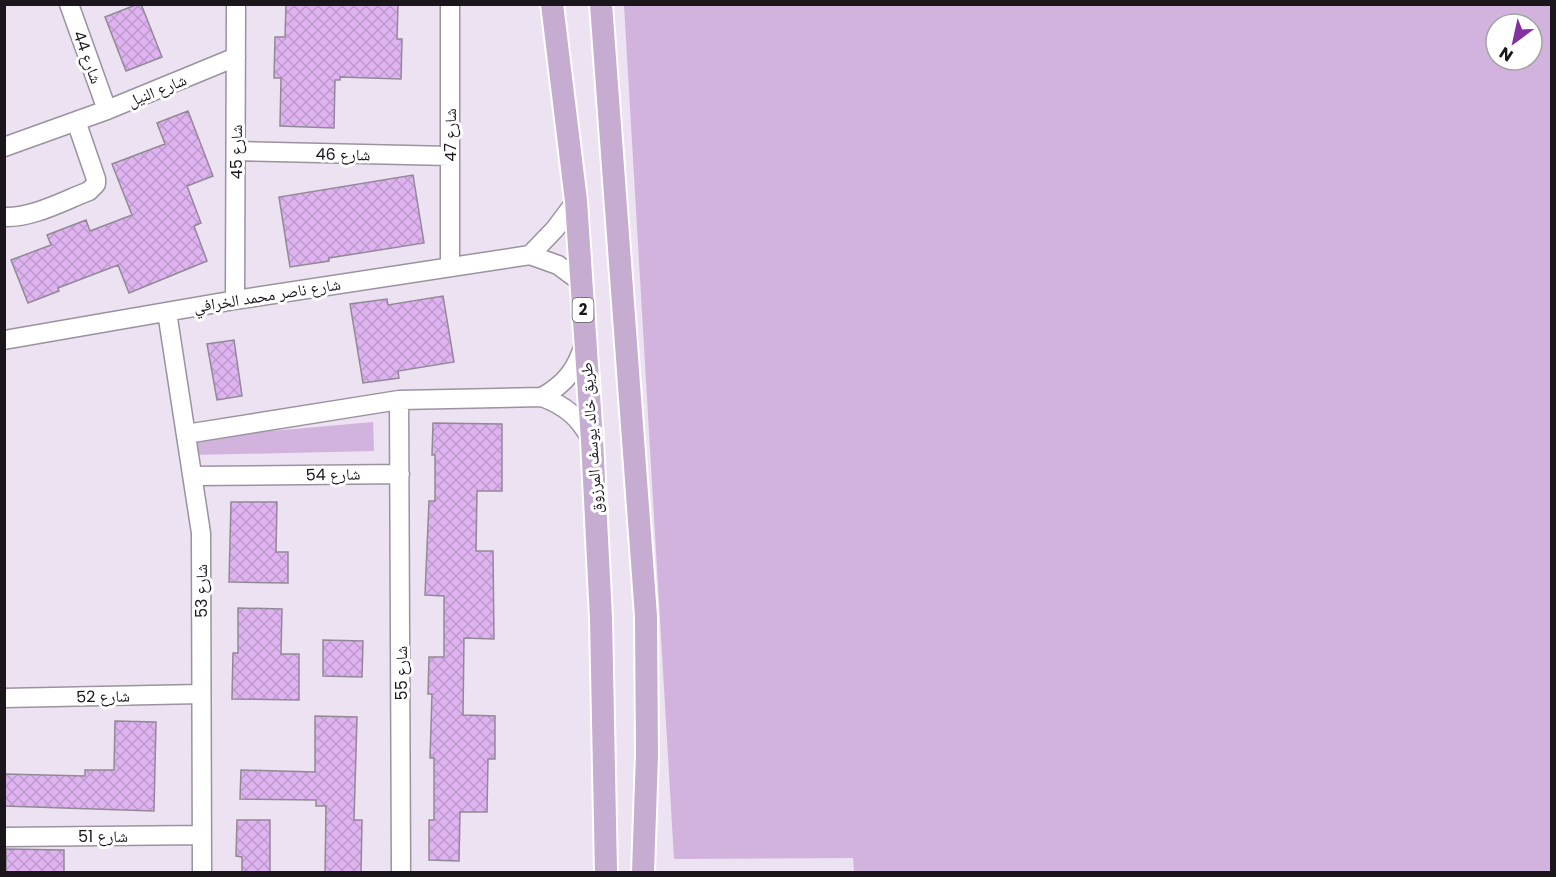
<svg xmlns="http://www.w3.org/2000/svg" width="1556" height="877" font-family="Poppins,'Noto Naskh Arabic',sans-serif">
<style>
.park{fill:#d1b3de;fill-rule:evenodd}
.building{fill:url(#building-cross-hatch);stroke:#928996;stroke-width:1.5}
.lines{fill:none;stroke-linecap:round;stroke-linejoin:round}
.minor-casing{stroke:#9b92a0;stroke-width:21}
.major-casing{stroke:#fff;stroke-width:26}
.minor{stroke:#fff;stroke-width:18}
.major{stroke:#c7acd1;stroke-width:22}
.labels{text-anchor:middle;stroke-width:6;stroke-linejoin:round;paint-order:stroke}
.shield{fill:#fff;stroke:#5f5c60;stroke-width:1.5}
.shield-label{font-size:15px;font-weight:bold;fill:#1a161c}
.street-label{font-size:16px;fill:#1a161c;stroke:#fff}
</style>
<defs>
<pattern id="building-cross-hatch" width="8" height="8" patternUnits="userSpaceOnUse" patternTransform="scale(1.5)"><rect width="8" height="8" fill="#deb3f0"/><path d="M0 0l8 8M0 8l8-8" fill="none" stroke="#be99cd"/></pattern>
</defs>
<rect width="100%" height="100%" fill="#ece2f1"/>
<path class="park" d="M624 5H1551V872H854L853 858 674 859ZM1496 24H1532V60H1496Z
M373 422 374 451 193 455 191 438Z"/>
<path class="building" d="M138 4H141L162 57 126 71 105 17Z
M286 4H398L397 39H402L401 79 340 77V80H335L334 128 280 126 281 78H274L275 37H285Z
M188 111 213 176 187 186 201 223 194 226 207 261 129 293 118 265 58 288 59 291 28 303 11 260 51 245 47 235 86 220 90 231 132 215 112 164 165 144 157 123Z
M413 175 424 243 329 258V261L290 267 279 197Z
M443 296 454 362 398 371 399 378 363 383 350 304 387 299 388 305Z
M234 340 242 396 217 400 207 344Z
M433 423 502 424V491H477L476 551H493L494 639 464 638 463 715 495 716V759H488L487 812H460L459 861 429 860V820H434V758H430L432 694H428L429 657H444V596L425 595 429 501H435V455H432Z
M231 502H277L276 552H288V583L229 582Z
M238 608 282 609 281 654H299V700L232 699 233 653H238Z
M323 640 363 641 362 677 323 676Z
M315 716 357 717 354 820H362L361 873H325L326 806H316V800L240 799 241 770 315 772Z
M115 721 156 722 154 811 4 806 5 774 85 776V770H114Z
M237 820H270V873H242V857L236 856Z
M6 849 64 850V873H6Z"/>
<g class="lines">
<defs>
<path id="minor" d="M69 4 107 110
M450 4V266
M4 147 107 110 236 57
M236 151 450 156
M4 217C33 218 63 201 89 191L96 184V179L76 121
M530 255 555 229 576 201
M235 300 236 4
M167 312 201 533 202 872
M4 340 235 300 530 255 558 265 581 282
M542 397C565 384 577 369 584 344
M399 400 401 872
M186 434 399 400 542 397C566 406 580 418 591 440
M192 476 400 474
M4 698 201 694
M4 837 202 835"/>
<path id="major" d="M552 4 576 201 592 440 601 618 606 872
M601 4 646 616 647 755 643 872"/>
</defs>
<use href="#minor" class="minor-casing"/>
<use href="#major" class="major-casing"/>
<use href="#minor" class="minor"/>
<use href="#major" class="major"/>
</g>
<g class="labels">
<rect class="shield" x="572.5" y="298" width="21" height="24" rx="4.5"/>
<g class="shield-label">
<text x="583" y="315">2</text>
</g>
<g class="street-label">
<text transform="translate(88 57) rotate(70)" y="6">شارع 44</text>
<text transform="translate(157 90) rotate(-22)" y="6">شارع النيل</text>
<text transform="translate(450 135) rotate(-90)" y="6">شارع 47</text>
<text transform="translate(236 152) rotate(-90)" y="6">شارع 45</text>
<text transform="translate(343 154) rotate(1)" y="6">شارع 46</text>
<text transform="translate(267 295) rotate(-9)" y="6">شارع ناصر محمد الخرافي</text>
<text transform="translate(591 438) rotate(-94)" y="6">طريق خالد يوسف المرزوق</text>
<text transform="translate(333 474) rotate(-1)" y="6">شارع 54</text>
<text transform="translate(201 591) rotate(-90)" y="6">شارع 53</text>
<text transform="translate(401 673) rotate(-90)" y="6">شارع 55</text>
<text transform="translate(103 696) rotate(-1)" y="6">شارع 52</text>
<text x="103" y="842">شارع 51</text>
</g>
</g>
<rect width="1556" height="877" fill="none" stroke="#1a161c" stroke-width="12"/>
<g transform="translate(1514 42) rotate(213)"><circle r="28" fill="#ffffff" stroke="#a3a2a4" stroke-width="1.5"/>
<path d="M0-4.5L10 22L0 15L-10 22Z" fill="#8331a1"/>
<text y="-9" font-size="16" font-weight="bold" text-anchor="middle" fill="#1a161c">N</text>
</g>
</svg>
